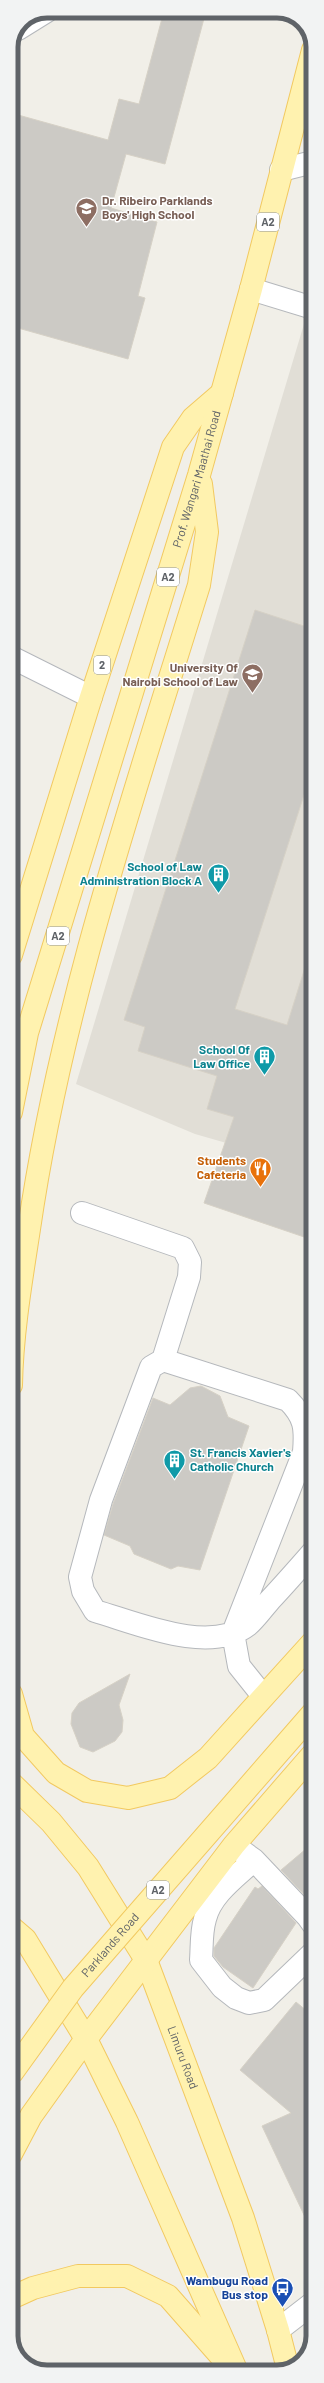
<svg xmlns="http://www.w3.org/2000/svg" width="324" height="2383" font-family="Barlow,sans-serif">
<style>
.education{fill:#e1ded6}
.building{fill:#cccac5;stroke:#d6d1c6}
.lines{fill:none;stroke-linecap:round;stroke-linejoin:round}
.minor-casing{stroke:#b5b8bc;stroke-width:24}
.major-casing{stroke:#f2c960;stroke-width:24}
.minor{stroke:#fff;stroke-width:22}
.major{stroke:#fff2af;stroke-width:22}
.major-bridge-casing{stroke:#f2c960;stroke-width:24;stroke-linecap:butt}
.major-bridge{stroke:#fff2af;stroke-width:22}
.labels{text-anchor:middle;stroke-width:3;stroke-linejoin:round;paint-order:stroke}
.shield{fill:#fff;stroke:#8f9295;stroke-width:1}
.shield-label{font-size:11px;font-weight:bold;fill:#5f6368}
.education-label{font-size:12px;font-weight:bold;fill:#785e54;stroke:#fff;text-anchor:start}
.street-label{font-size:12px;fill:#5f6368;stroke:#fff}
.culture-label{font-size:12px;font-weight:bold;fill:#0d838f;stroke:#fff;text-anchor:end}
.food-label{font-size:12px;font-weight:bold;fill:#c56008;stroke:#fff;text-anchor:end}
.transit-label{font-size:12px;font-weight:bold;fill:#164399;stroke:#fff;text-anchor:end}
.rim{fill:none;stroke:#5f6368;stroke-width:5}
</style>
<rect width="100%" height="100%" fill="#f1efe8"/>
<path class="education" d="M313 294V1168L195 1134 76 1084Z"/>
<path class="building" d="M164 11H206L165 164 126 154 111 208 157 222 138 296 145 298 128 359 11 326V113L108 140 119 99 139 104Z
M255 610 313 629V767L235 1009 287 1025 307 961 313 962V1240L204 1203 234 1117 207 1109 217 1076 138 1051 145 1027 124 1020Z
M201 1386 220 1396 228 1417 249 1426 200 1570 178 1566 171 1569 134 1554 130 1546 104 1535 113 1504 153 1398 170 1405 190 1388Z
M130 1674 119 1705 123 1720 122 1732 115 1741 93 1752 80 1747 71 1724 72 1713 79 1703Z
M313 1843V1904L281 1870Z
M262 1886 296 1923 253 1988 223 1967 214 1956V1948L255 1887 258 1889Z
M296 2002 313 2016V2234L262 2126 291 2113 240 2070Z"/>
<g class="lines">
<defs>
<path id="minor" d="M18 29 47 11
M281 170 313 162
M251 289 313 308
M11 657 91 697
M82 1213 183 1248 190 1262 189 1277 163 1360
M263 1696 239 1666 233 1633 304 1452C306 1428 305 1417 288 1400L163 1360 151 1367 101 1500 80 1577 83 1591 95 1611C137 1623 209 1655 248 1625 256 1618 263 1608 270 1600 285 1584 299 1568 313 1552
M243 1852 254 1860 308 1917 313 1924
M254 1860C236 1877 211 1894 205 1919 201 1932 202 1947 201 1960L222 1987 236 1998 249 2003 264 2000 313 1953
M278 2330 313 2303"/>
<g id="major">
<path d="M11 955 91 697 173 447 193 418 222 393"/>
<path id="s1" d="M11 1112 27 1033 199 475 251 289 313 50"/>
<path d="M11 1385C12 1333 21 1281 29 1229 61 1008 133 798 199 585L207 532 201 484"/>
<path d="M11 1694 23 1736 56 1773 87 1791 128 1798 170 1788 208 1758 313 1642"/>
<path id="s2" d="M11 1783 51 1822 88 1867 146 1960 243 2218 278 2330 288 2369"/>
<path d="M11 1927 25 1939 86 2039 127 2122 237 2372"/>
<path d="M11 2154 31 2116 86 2039 234 1845 313 1754"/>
<path d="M11 2298 33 2288 78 2276H127L168 2296 226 2362"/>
</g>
</defs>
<use href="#minor" class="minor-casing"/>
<use href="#major" class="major-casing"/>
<use href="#minor" class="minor"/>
<use href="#major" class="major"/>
<defs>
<g id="major-bridge">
<path id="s3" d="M11 2074 73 1988 313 1713"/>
</g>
</defs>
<use href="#major-bridge" class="major-bridge-casing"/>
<use href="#major-bridge" class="major-bridge"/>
</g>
<defs>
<symbol id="school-pin" viewBox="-11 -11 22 30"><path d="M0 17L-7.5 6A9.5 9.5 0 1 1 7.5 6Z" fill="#8d6e63" stroke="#fff"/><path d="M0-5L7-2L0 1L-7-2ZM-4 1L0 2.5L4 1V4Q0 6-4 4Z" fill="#fff"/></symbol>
<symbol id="university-pin" viewBox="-11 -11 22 30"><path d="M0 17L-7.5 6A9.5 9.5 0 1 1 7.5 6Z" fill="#8d6e63" stroke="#fff"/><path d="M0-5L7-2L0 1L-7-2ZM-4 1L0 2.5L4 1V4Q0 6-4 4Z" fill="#fff"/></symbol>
<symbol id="building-pin" viewBox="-11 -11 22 30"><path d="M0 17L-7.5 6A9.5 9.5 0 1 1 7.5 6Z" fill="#0f9aa8" stroke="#fff"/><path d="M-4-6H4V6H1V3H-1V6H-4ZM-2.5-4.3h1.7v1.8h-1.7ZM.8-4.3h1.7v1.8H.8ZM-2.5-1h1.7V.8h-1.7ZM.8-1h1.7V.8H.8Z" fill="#fff"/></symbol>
<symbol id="restaurant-pin" viewBox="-11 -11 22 30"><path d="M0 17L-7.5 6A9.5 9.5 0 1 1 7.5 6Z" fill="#e8710a" stroke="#fff"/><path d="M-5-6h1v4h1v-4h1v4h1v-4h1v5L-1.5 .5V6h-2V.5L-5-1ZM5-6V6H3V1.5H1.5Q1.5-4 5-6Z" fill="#fff"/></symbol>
<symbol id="bus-pin" viewBox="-11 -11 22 30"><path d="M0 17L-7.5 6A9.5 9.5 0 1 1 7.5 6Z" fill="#1a4fb4" stroke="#fff"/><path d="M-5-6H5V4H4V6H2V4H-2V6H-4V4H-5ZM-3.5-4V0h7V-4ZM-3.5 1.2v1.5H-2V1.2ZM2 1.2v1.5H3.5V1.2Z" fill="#fff"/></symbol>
</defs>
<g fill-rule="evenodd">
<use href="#school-pin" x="74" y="196" width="25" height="34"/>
<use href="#university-pin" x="240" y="662" width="25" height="34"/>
<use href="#building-pin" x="206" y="862" width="25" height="34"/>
<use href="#building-pin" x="252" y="1044" width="25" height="34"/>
<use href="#restaurant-pin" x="248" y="1156" width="25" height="34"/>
<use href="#building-pin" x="162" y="1448" width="25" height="34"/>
<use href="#bus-pin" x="270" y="2276" width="25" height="34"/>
</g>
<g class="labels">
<g class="shield">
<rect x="257" y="213" width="22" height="18" rx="3"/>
<rect x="157" y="568" width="22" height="18" rx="3"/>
<rect x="94" y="656" width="16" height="18" rx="3"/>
<rect x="47" y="927" width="22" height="18" rx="3"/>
<rect x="147" y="1881" width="22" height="18" rx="3"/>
</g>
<g class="shield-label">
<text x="268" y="226">A2</text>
<text x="168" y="581">A2</text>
<text x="102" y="669">2</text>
<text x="58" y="940">A2</text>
<text x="158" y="1894">A2</text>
</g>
<g class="education-label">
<text x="102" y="205">Dr. Ribeiro Parklands<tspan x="102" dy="14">Boys' High School</tspan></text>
<text x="238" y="672" text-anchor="end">University Of<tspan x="238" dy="14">Nairobi School of Law</tspan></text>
</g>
<g class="street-label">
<text dy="4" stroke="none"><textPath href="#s1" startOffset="660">Prof. Wangari Maathai Road</textPath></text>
<text dy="4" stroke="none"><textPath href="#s3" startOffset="163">Parklands Road</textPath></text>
<text dy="4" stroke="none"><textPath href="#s2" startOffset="328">Limuru Road</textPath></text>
</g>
<g class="culture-label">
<text x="202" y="871">School of Law<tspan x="202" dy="14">Administration Block A</tspan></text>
<text x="250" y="1054">School Of<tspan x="250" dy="14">Law Office</tspan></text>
<text x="190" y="1457" text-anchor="start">St. Francis Xavier's<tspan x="190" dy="14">Catholic Church</tspan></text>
</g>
<g class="food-label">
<text x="246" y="1165">Students<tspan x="246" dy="14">Cafeteria</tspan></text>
</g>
<g class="transit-label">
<text x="268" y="2285">Wambugu Road<tspan x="268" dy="14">Bus stop</tspan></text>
</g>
</g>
<path d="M0 0H324V2383H0ZM47 18H277A29 29 0 0 1 306 47V2336A29 29 0 0 1 277 2365H47A29 29 0 0 1 18 2336V47A29 29 0 0 1 47 18Z" fill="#f2f3f3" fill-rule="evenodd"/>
<path class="rim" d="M47 18H277A29 29 0 0 1 306 47V2336A29 29 0 0 1 277 2365H47A29 29 0 0 1 18 2336V47A29 29 0 0 1 47 18Z"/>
</svg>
